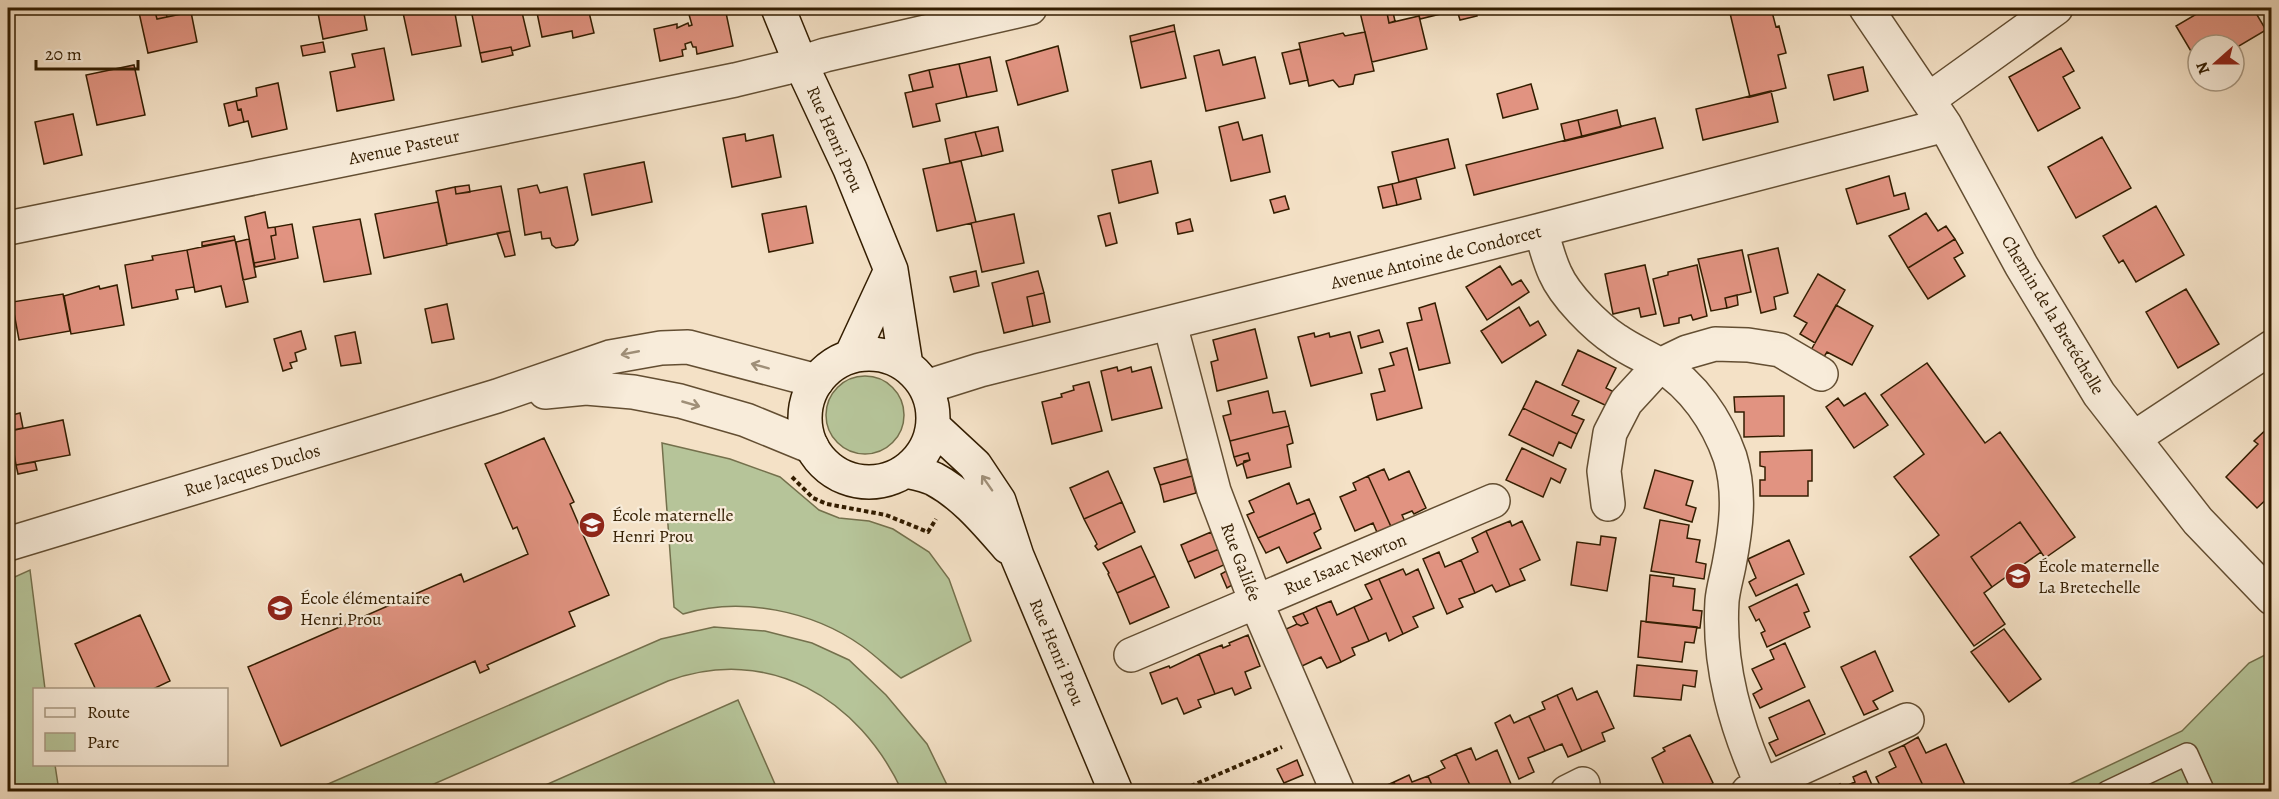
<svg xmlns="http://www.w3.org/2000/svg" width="2279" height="799" font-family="Alegreya,serif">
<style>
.green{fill:#b6c499;stroke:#74704c;stroke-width:1.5}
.building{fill:#e19381;stroke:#331d00;stroke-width:1.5}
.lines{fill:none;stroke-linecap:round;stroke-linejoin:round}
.lane-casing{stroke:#634e32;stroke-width:24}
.street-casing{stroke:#634e32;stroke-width:36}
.secondary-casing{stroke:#331d00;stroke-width:36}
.path{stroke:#331d00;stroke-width:4;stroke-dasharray:4.5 3;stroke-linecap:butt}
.lane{stroke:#f8ecda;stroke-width:21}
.street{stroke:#f8ecda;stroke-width:33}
.secondary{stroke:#f8ecda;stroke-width:33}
.oneway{stroke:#9f8f78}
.labels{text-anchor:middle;stroke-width:4.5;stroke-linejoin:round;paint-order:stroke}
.street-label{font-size:18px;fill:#331d00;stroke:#f8ecda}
.poi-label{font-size:18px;fill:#331d00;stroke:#f8ecda;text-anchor:start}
</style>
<rect width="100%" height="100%" fill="#f4e1c6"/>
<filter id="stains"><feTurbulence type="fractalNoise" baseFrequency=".00333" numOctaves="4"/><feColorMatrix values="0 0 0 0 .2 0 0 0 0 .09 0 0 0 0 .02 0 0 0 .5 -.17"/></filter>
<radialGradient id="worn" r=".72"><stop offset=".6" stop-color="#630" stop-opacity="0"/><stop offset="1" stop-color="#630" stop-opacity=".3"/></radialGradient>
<path class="green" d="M826 415a39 39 0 1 1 78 0a39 39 0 1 1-78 0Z
M662 443 730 459 780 477 819 510 839 518 869 521 893 529 929 552 949 579 971 641 901 678C888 668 876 656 862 646 813 611 741 596 683 614L674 607Z
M30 570 45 689 34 690V764L55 765 59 791H8V580Z
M714 627 765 631 812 643 849 660 886 695 927 744 950 791H902C859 699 769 644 668 681L418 791H312L661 639Z
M2271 652V791L2053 792 2182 731 2249 663Z
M738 700 778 791H532Z"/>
<path class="building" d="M138 8H154L157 19 191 12 197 42 148 53Z
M154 8H165L167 17 157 19Z
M317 8H363L367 30 323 39Z
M402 8H454L461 46 412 55Z
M485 8H521L530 46 512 51 511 47 480 53 471 10Z
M536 8H588L594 33 573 38 572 31 542 37Z
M704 8H725L733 46 697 54 696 47H693L691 42 685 44 686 49 682 50 683 56 660 61 654 29 677 24V28L688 23 689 26 692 25 688 11Z
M1359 8H1386L1389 23 1419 16 1427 49 1372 62Z
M1386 8H1392L1395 21 1389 23Z
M1417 8H1475L1477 16 1460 20 1457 10 1420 19Z
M1735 8H1771L1776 27 1779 26 1786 53 1778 55 1786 88 1750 97 1729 9Z
M2217 8H2253L2266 30 2234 49V45H2198V63L2176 26 2205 9 2207 13Z
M1174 25 1175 31 1131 42 1130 36Z
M1175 31 1186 78 1141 88 1131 42Z
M1365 32 1374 71 1355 75 1353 84 1339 87 1333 80 1309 86 1299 43 1343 33 1345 36Z
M323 42 325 52 303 56 301 46Z
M1058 46 1068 91 1018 105 1006 61Z
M511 47 513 55 482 62 480 53Z
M384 48 394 100 337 111 330 72 355 67 352 54Z
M2061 48 2074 71 2063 77 2080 108 2038 131 2009 77Z
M1300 49 1308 80 1290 84 1282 53Z
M1219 50 1223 65 1255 57 1265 98 1206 111 1194 56Z
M990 57 997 91 967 97 959 64Z
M959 64 967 97 936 104 940 121 913 127 905 93 933 87 929 70Z
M134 65 145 115 97 125 86 75Z
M1863 67 1868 91 1834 100 1828 75Z
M929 70 933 87 913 91 909 75Z
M278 83 287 129 252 137 248 121 244 122 241 109 238 110 236 101 257 96 256 88Z
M1531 84 1538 109 1503 118 1497 94Z
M1771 91 1778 122 1703 140 1696 109Z
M236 101 238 110 241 109 244 122 229 126 224 104Z
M1617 110 1621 127 1582 137 1578 120Z
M73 114 82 155 44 164 35 122Z
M1655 118 1663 148 1474 195 1466 165Z
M1578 120 1582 137 1565 141 1561 124Z
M1238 122 1243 140 1262 135 1270 172 1231 181 1219 127Z
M998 127 1003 151 982 156 975 132Z
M975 132 982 156 950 163 945 139Z
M745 134 746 141 773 135 781 177 732 187 723 138Z
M2102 137 2131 188 2076 218 2048 167Z
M1448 139 1455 168 1399 182 1392 152Z
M961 161 976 222 937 231 923 169Z
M1151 161 1158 193 1119 203 1112 170Z
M644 162 652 202 592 215 584 174Z
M1889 176 1894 196 1905 193 1909 209 1857 224 1846 189Z
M1416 178 1421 199 1397 205 1392 184Z
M1392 184 1397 205 1383 208 1378 187Z
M469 185 470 192 456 194 455 187Z
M537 185 540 193 567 187 578 240 574 245 556 248 552 245 550 238 542 239 541 232 525 235 518 189Z
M501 186 510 231 447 244 436 191 455 187 456 194Z
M1285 196 1289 209 1274 213 1270 200Z
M438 202 447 245 384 258 375 214Z
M806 206 813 243 769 252 762 214Z
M2156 206 2184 255 2136 282 2123 260 2119 263 2103 236Z
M265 212 268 228 275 227 276 235 271 236 275 259 254 263 245 217Z
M1110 213 1117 243 1106 246 1098 216Z
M1926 213 1938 231 1946 226 1955 239 1908 268 1889 236Z
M1014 214 1024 263 982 272 971 223Z
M360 219 371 274 324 282 313 227Z
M1190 219 1193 231 1178 234 1176 223Z
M292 224 298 258 255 267 254 263 275 259 271 236 276 235 275 227Z
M510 231 515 255 505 257 497 233Z
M234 236 235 240 202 246V242Z
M249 239 256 277 243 280 236 242Z
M1955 239 1963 253 1954 258 1965 276 1928 299 1908 268Z
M235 240 248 302 226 307 221 286 195 292 187 250Z
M1778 248 1788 293 1774 297 1776 309 1761 313 1748 255Z
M187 250 194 287 176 290 178 299 132 308 125 265 153 260 152 256Z
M1742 250 1751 292 1725 298 1727 308 1711 311 1698 259Z
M1645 265 1656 314 1641 317 1639 308 1613 314 1605 274Z
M1697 265 1707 316 1693 320 1691 315 1679 318V323L1664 326 1653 279 1668 275V272Z
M1500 266 1512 285 1521 280 1529 292 1487 320 1466 287Z
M976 271 979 286 954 292 950 277Z
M1038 271 1044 293 1027 297 1033 326 1004 333 992 283Z
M1818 274 1845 290 1815 343 1800 334 1807 323 1794 316Z
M117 285 124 325 71 334 64 296 99 286 100 289Z
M2186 289 2219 344 2178 368 2146 312Z
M1044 293 1050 322 1033 326 1027 297Z
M63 294 70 331 19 340 12 302Z
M1737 295 1738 305 1727 308 1725 298Z
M1435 303 1450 363 1419 370 1407 323 1422 320 1419 308Z
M447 304 454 339 432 343 425 309Z
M1836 305 1873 326 1852 365 1827 352 1822 360 1810 352Z
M1519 307 1530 326 1538 321 1546 335 1502 363 1481 331Z
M1255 329 1267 378 1217 391 1211 362 1218 360 1213 340Z
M1379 330 1383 342 1361 348 1358 336Z
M301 331 306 349 295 353 297 361 290 363 292 368 283 371 274 339Z
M355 332 361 363 341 366 335 336Z
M1350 332 1362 373 1311 386 1298 337 1314 333 1315 337 1329 333 1330 337Z
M1407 348 1422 408 1377 420 1371 394 1385 391 1379 369 1394 365 1390 353Z
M1578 350 1616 368 1606 388 1614 392 1607 406 1562 385Z
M1927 363 1985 443 2000 432 2075 537 2045 558 2020 522 1971 557 1992 587 1984 593 2005 624 1974 646 1910 557 1939 535 1894 477 1924 454 1881 395Z
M1117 367 1118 371 1131 367 1132 372 1151 367 1162 408 1112 420 1101 371Z
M1536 381 1579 401 1572 415 1584 420 1577 434 1523 408Z
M1089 382 1102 431 1052 444 1042 402 1062 397 1061 394 1074 390 1073 386Z
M1268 391 1273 413 1285 411 1289 426 1230 441 1223 416 1231 414 1228 401Z
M1865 393 1888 425 1854 448 1826 407 1838 398 1844 406Z
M1784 396V436L1744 437V412H1735L1734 397Z
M1523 408 1577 434 1571 448 1559 442 1553 456 1509 435Z
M20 413 23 428 8 431V416Z
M63 420 70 455 16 465 10 431Z
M2272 424V494L2257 508 2226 477 2258 444 2254 441Z
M1289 426 1293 443 1287 445 1291 467 1247 478 1243 464 1244 461 1250 460 1248 453 1234 457 1230 441Z
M544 438 574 502 570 504 609 595 569 612 575 626 487 665 489 669 480 673 475 661 281 746 248 667 461 574 464 582 528 554 517 527 513 529 485 464Z
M1522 448 1566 469 1560 483 1551 478 1543 497 1506 480Z
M1812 450V481H1808V496H1760V480H1765V467L1760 466V452Z
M1248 453 1250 460 1237 466 1234 457Z
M1187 459 1192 476 1160 485 1154 468Z
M35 462 37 470 18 474 16 465Z
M1384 469 1389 480 1409 471 1426 508 1414 514 1412 511 1402 515 1407 526 1393 531 1368 476Z
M1655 470 1693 481 1686 505 1696 508 1692 522 1644 508Z
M1108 471 1122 502 1084 519 1070 488Z
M1192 476 1196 493 1164 502 1160 485Z
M1368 476 1393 531 1379 537 1373 523 1355 531 1340 497 1356 490 1353 483Z
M1289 483 1297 504 1309 499 1315 513 1258 538 1247 515 1254 512 1249 501Z
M1122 502 1135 532 1098 550 1095 546 1097 544 1084 519Z
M1315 513 1321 529 1314 533 1321 548 1287 563 1279 547 1266 553 1258 538Z
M1660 520 1689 525 1687 538 1700 540 1696 562 1706 564 1704 579 1651 571Z
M1510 521 1512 526 1522 521 1540 560 1520 569 1525 580 1510 586 1486 531Z
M2020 522 2041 552 1992 587 1971 557Z
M1486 531 1510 586 1496 592 1492 585 1475 593 1461 560 1478 552 1472 538Z
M1211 532 1219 549 1188 562 1181 545Z
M1601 536 1616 538 1607 591 1571 585 1577 542 1600 545Z
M1789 540 1804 574 1756 596 1749 582 1756 578 1748 559Z
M1141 546 1155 576 1117 593 1108 574 1109 573 1103 563Z
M1219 549 1226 564 1195 578 1188 562Z
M1439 552 1445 567 1461 560 1475 593 1459 599 1463 607 1447 614 1423 559Z
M1403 569 1406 575 1418 569 1434 608 1413 617 1418 627 1403 634 1379 579Z
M1228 570 1234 584 1227 588 1221 574Z
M1650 575 1674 578 1673 586 1695 589 1693 610 1702 611 1700 628 1646 622Z
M1155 576 1169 607 1130 624 1117 593Z
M1379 579 1403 634 1389 641 1386 633 1369 641 1354 607 1372 599 1365 585Z
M1797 584 1809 611 1804 613 1810 627 1767 647 1761 633 1765 631 1759 619 1756 621 1749 607Z
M1331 601 1337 615 1354 607 1369 641 1352 648 1355 655 1341 662 1316 607Z
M1316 607 1341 662 1327 668 1321 657 1300 667 1284 630 1297 624 1301 626 1308 623 1303 613Z
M1303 613 1308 623 1301 626 1297 624 1293 617Z
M140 615 170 681 151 690H96L75 644Z
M1641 621 1697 627 1694 643 1685 642 1682 662 1638 657Z
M2004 629 2041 679 2009 702 1971 652Z
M1248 635 1260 666 1245 672 1251 688 1235 695 1232 688 1215 694 1199 654 1222 645 1223 648 1230 645 1229 643Z
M1785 643 1805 687 1760 708 1753 694 1762 689 1752 669 1774 659 1770 650Z
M1875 651 1893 691 1873 701 1878 709 1864 715 1841 667Z
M1199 654 1215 694 1198 700 1201 707 1184 714 1177 698 1162 704 1150 673 1169 666 1170 668Z
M1637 665 1697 671 1695 687 1683 685 1681 700 1634 696Z
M1572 688 1577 700 1597 691 1614 728 1602 733 1605 741 1582 751 1557 695Z
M1557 695 1582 751 1568 757 1562 744 1545 751 1529 716 1545 709 1542 702Z
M1809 700 1825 734 1776 756 1769 743 1778 739 1769 718Z
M1510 715 1514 723 1529 716 1545 751 1528 758 1534 772 1519 779 1495 723Z
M1690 735 1713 783 1697 791 1695 786 1683 792H1667L1652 758 1665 751 1663 748Z
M1918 737 1926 753 1946 744 1965 785 1950 792H1926L1904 745Z
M1904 745 1926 792H1883L1876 777 1896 767 1889 752Z
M1471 748 1476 760 1497 750 1513 789 1507 792H1473L1456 754Z
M1456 754 1473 792H1435L1428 776 1445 768 1441 761Z
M1297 760 1303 775 1284 783 1277 769Z
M1866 771 1875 792H1826L1840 784 1841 788 1855 782 1853 777Z
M1409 775 1412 782 1428 776 1435 792H1398L1394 782Z
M1394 782 1398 792H1381L1380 788Z"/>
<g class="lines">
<defs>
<path id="lane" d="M2107 792 2187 754 2204 792"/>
<path id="street" d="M1866 8 1945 125 2021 265 2099 394 2198 521 2272 598
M1928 100 2056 8
M8 228 735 80 785 68 825 55 1030 8
M1541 230C1545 245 1549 260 1555 273 1565 296 1596 327 1616 340 1630 350 1645 356 1660 365 1693 385 1717 420 1730 457 1741 493 1736 529 1729 565 1727 576 1723 589 1722 601 1718 666 1736 727 1762 785
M1170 324 1214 491 1256 602 1338 792
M926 387 980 370 1541 230 1945 125
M545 392 586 388 633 392 680 401 746 420 812 447
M2134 438 2272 347
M1608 504 1604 471 1610 433 1626 402 1660 365 1687 352 1715 344 1748 345 1780 350 1821 374
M8 544 497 396 610 357 661 348 688 347 817 381
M1131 655 1493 501
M1567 792 1583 784
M1748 792 1907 720"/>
<path id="secondary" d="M778 8 800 62 850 169 891 270 906 365
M805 418a64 64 0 1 1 128 0a64 64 0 1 1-128 0Z
M851 356 891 270
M933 426 975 465 999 501 1017 556 1116 792
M906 471C915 473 926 475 934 479 964 495 986 522 1008 547"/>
</defs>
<use href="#lane" class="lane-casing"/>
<use href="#street" class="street-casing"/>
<use href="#secondary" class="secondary-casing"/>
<path class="path" d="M792 477 813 498 827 504 886 515 928 532 936 519
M1177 792 1282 747"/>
<use href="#lane" class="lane"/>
<use href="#street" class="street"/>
<use href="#secondary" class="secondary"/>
</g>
<defs><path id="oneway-shaft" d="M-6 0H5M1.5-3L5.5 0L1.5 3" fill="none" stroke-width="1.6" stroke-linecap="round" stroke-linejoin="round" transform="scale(1.5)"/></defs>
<g class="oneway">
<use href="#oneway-shaft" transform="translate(630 353) rotate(169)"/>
<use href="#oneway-shaft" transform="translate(760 366) rotate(-165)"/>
<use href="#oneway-shaft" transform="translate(691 404) rotate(16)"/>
<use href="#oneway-shaft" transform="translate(987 483) rotate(-125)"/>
</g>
<defs>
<symbol id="school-disc" viewBox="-11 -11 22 22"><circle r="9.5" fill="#8f2418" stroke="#f8ecda"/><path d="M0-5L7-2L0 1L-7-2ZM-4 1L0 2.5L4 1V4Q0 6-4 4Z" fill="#fff"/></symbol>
</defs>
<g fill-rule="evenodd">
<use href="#school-disc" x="577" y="510" width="30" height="30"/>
<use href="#school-disc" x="2003" y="561" width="30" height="30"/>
<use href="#school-disc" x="265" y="593" width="30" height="30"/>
</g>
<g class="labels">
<g class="street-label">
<text transform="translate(835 139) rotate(66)" y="6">Rue Henri Prou</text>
<text transform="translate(404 147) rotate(-12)" y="6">Avenue Pasteur</text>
<text transform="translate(1436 257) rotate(-14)" y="6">Avenue Antoine de Condorcet</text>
<text transform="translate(2053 315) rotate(59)" y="6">Chemin de la Bretéchelle</text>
<text transform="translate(252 470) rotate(-17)" y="6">Rue Jacques Duclos</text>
<text transform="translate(1241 562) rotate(69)" y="6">Rue Galilée</text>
<text transform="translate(1345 564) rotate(-23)" y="6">Rue Isaac Newton</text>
<text transform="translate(1057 652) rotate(67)" y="6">Rue Henri Prou</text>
</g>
<g class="poi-label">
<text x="612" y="521">École maternelle<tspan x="612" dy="21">Henri Prou</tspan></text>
<text x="2038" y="572">École maternelle<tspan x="2038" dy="21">La Bretechelle</tspan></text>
<text x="300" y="604">École élémentaire<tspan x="300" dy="21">Henri Prou</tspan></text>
</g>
</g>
<rect width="2279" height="799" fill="none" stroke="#f4e1c6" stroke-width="30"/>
<rect x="9" y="9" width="2261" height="781" fill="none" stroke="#331d00" stroke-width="3"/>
<rect x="15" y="15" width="2249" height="769" fill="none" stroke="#331d00" stroke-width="1.5"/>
<rect x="33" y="688" width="195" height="78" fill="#f8ecda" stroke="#a99983" stroke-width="1.5"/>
<rect x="45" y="708" width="30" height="9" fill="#f8ecda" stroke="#a99983" stroke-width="1.5"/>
<text x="87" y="718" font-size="18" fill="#331d00">Route</text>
<rect x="45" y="733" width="30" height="18" fill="#b6c499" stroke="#a99983" stroke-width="1.5"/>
<text x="87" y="748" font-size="18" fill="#331d00">Parc</text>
<g transform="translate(2216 63) rotate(249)"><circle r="28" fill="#f8ecda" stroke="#a99983" stroke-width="1.5"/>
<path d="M0-4.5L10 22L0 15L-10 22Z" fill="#8f2418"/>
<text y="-9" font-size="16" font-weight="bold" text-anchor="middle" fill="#331d00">N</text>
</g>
<path d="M36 60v9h102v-9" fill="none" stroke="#331d00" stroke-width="3"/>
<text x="45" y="60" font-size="18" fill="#331d00" stroke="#f8ecda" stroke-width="4.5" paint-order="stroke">20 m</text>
<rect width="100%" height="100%" filter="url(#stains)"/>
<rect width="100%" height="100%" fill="url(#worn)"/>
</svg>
